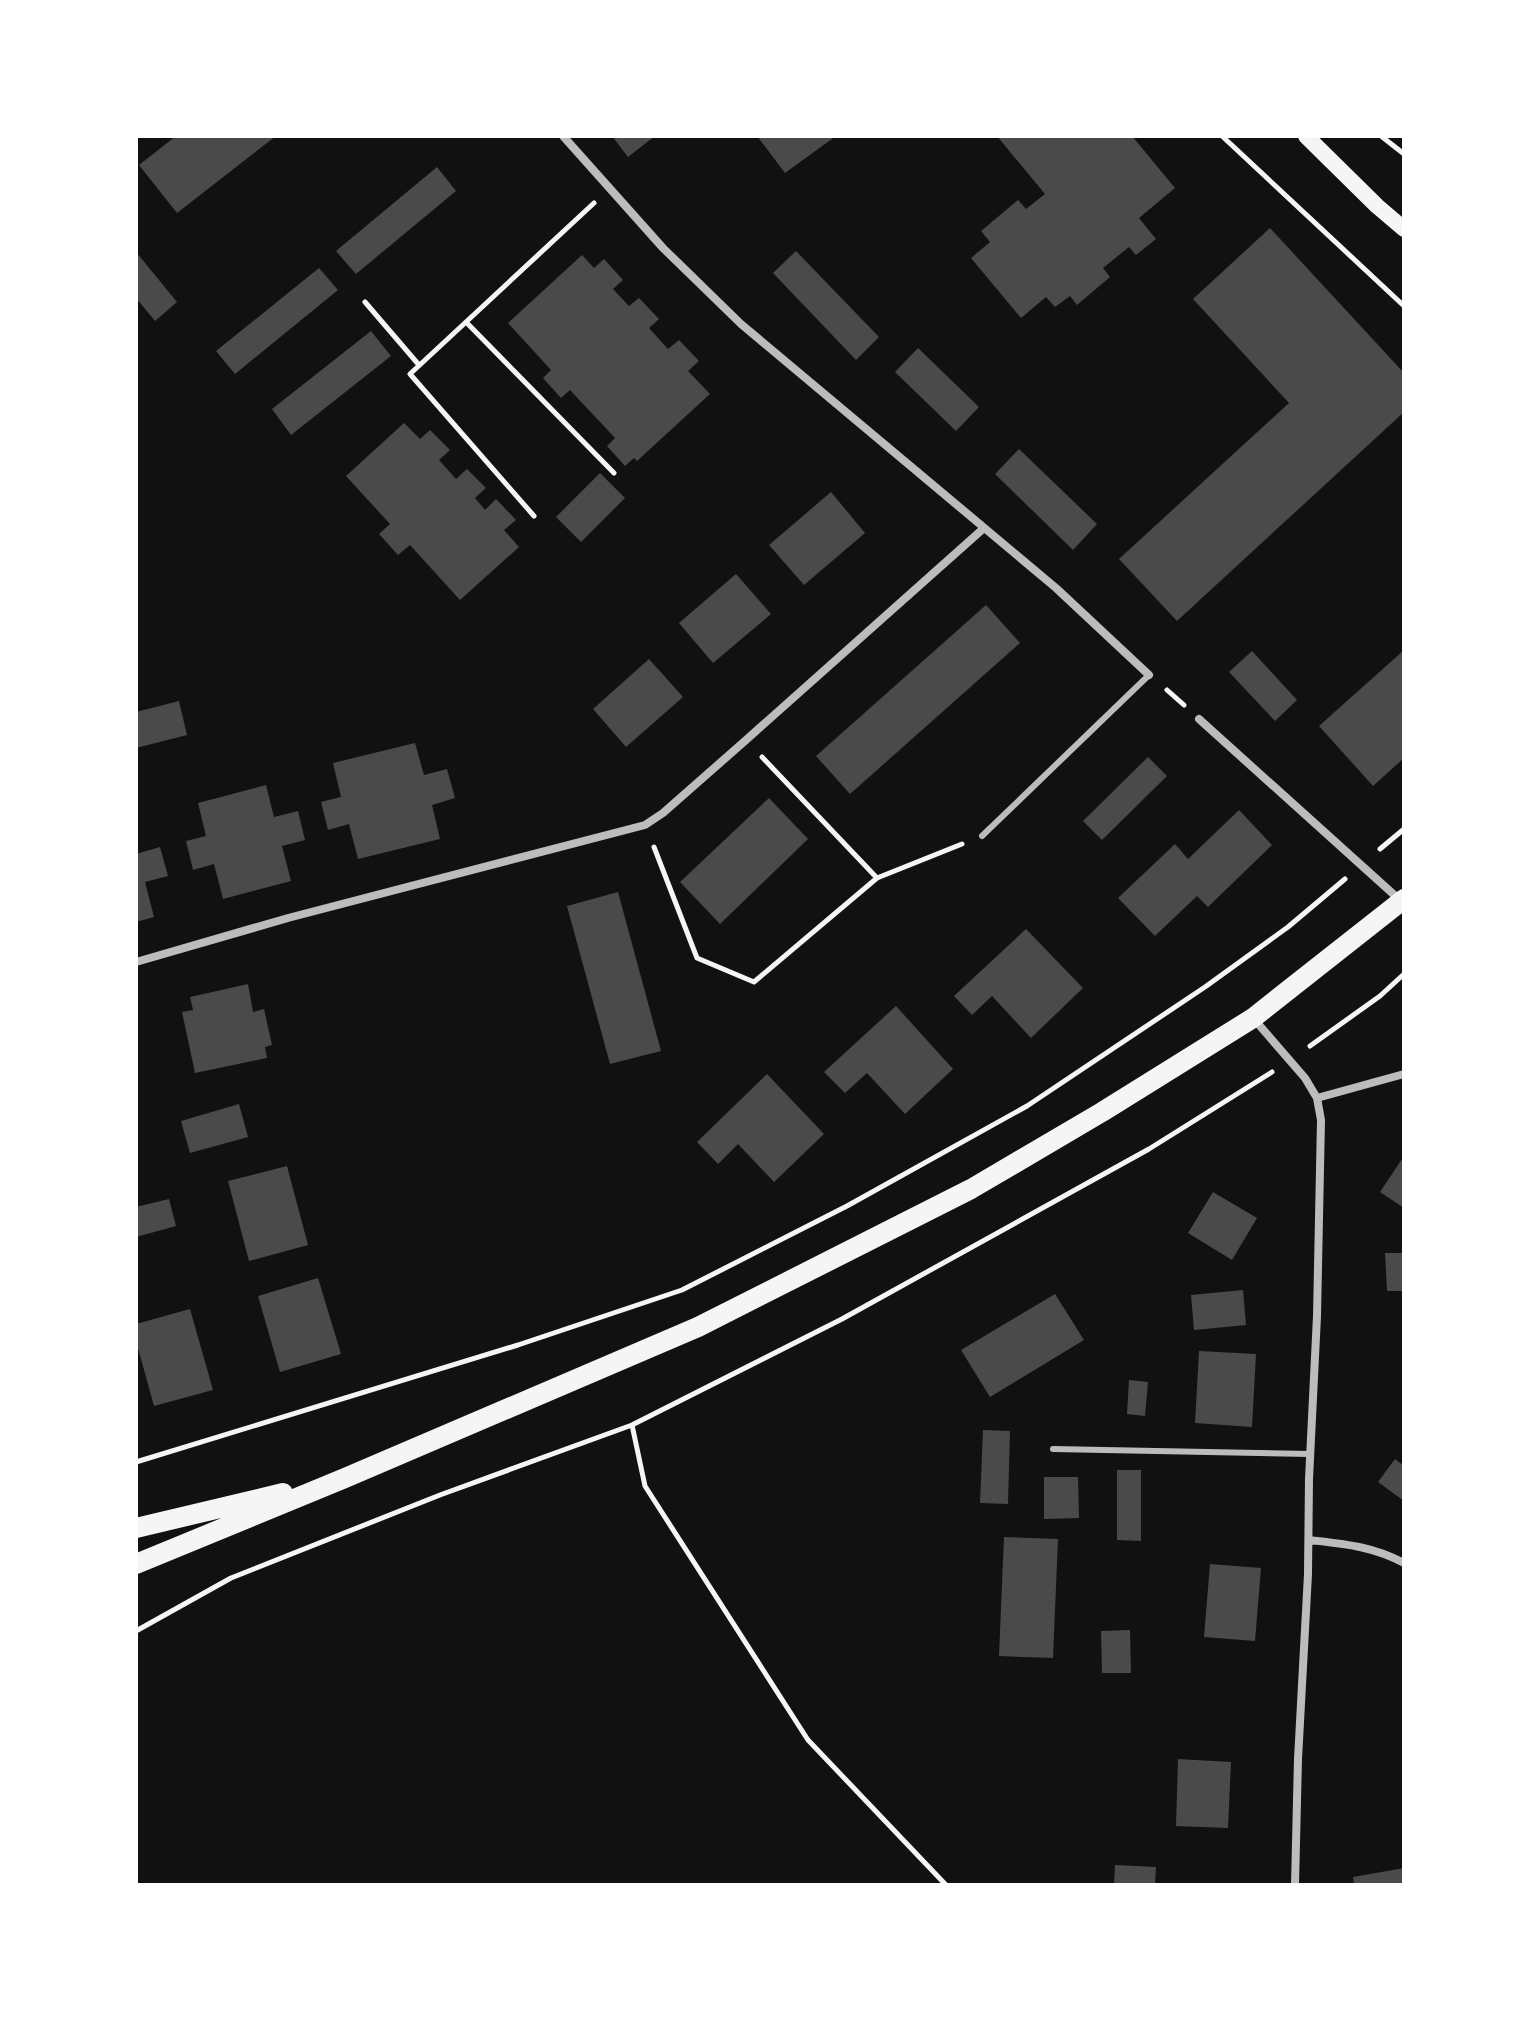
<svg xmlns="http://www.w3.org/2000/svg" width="1540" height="2021" font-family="Manrope,sans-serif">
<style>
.building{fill:#4a4a4a}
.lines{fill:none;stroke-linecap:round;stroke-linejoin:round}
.path{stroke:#f5f5f5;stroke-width:5}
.service{stroke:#bcbcbc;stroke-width:6}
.minor{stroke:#bcbcbc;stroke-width:8}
.secondary{stroke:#f5f5f5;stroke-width:16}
.primary{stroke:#f5f5f5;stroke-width:20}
</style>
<rect width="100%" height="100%" fill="#111"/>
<path class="building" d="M176 136H276L177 213 139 165Z
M612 136H655L628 157Z
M757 136H836L785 173Z
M997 136H1132L1175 188 1139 218 1156 239 1136 255 1129 247 1103 268 1110 277 1077 305 1070 296 1055 307 1046 297 1021 318 971 258 990 242 981 231 1018 200 1026 209 1045 194Z
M437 167 456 191 356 274 336 251Z
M1270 228 1404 373V412L1177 621 1119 559 1289 403 1193 299Z
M796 251 879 337 856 360 773 273Z
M136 252 177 302 155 321 136 298Z
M582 255 594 268 604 259 623 280 613 289 629 306 639 298 659 319 649 328 668 349 679 340 699 361 688 371 710 394 637 461 634 458 625 466 607 446 615 438 570 390 561 398 543 378 551 370 508 323Z
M319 268 338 290 235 374 216 351Z
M371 331 391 356 291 435 272 409Z
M918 348 979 407 956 431 895 372Z
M404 423 420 439 430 430 450 450 439 460 456 479 467 469 486 488 475 498 485 510 496 499 516 520 504 530 519 547 460 600 410 545 398 555 379 534 390 524 346 476Z
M1019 449 1097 524 1073 550 995 474Z
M600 473 625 498 581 542 556 517Z
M831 492 865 533 804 585 769 545Z
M736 574 771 614 713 663 679 623Z
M986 605 1020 643 850 794 816 756Z
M1404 650V758L1373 786 1319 726Z
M1252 651 1297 700 1275 721 1229 672Z
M649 659 683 697 626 747 593 709Z
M179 701 187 735 136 748V712Z
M415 743 424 775 447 769 455 798 432 805 440 839 358 859 349 824 328 830 321 802 341 797 333 763Z
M1148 757 1167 776 1102 840 1083 821Z
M266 785 274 817 298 811 305 840 282 846 291 881 223 899 214 864 193 870 186 841 206 836 198 803Z
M769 798 808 839 720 924 680 882Z
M1239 810 1272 845 1208 907 1197 896 1155 936 1118 898 1175 844 1188 859Z
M160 847 168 876 145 882 154 917 136 922V854Z
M618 892 661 1051 610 1064 567 906Z
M1026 929 1083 988 1031 1038 992 996 972 1015 954 996Z
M248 984 253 1012 264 1009 272 1045 265 1047 267 1058 195 1073 182 1012 193 1010 190 997Z
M896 1006 953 1069 905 1114 867 1073 845 1093 824 1072Z
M767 1074 824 1134 774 1182 738 1144 718 1164 697 1142Z
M239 1104 248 1137 190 1153 181 1121Z
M1404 1156V1208L1380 1192Z
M287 1166 308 1245 249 1261 228 1181Z
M1213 1192 1257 1218 1232 1260 1188 1233Z
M169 1199 176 1226 136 1237V1207Z
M1385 1253H1404V1291H1387Z
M318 1278 341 1354 280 1372 258 1296Z
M1243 1290 1246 1325 1194 1330 1191 1295Z
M1055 1294 1084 1340 990 1397 961 1350Z
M190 1309 213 1390 154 1406 136 1341V1324Z
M1199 1351 1256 1354 1252 1427 1195 1423Z
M1129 1380 1148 1382 1145 1416 1127 1414Z
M983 1430 1010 1431 1008 1504 980 1503Z
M1395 1459 1404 1466V1501L1378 1482Z
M1117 1470H1141V1541L1117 1540Z
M1044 1477H1078L1079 1518 1044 1519Z
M1004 1537 1058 1539 1053 1658 999 1656Z
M1210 1564 1261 1568 1255 1641 1204 1637Z
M1130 1630 1131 1673H1102L1101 1631Z
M1178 1759 1231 1762 1228 1828 1176 1826Z
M1115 1865 1156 1867 1155 1885H1114Z
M1404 1868V1885H1354L1353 1877Z"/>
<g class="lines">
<path class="path" d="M1222 136 1404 306
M1381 136 1404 154
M365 302 419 365
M466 322 614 473
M534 516 410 374 594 203
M1167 690 1184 705
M762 757 877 878
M654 847 697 958 754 982 877 878 962 844
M1380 849 1404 829
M1310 1046 1380 996 1404 974
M632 1425 645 1486 808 1740 946 1885
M136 1462 518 1345 682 1290 847 1206 1027 1106 1205 987 1288 927 1345 879
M136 1631 231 1578 440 1495 632 1425 842 1319 1149 1149 1272 1072"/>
<path class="service" d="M982 836 1149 675
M1053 1449 1310 1454"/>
<path class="minor" d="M563 136 663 248 741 324 1056 588 1149 675
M1199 719 1401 901
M136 962 288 918 645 825 663 813 746 740 984 528
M1253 1018 1305 1078 1317 1098 1321 1120 1317 1316 1309 1479 1308 1574 1298 1759 1295 1885
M1317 1098 1404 1074
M1309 1540C1344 1544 1372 1546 1404 1563"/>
<path class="secondary" d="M1306 136 1377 206 1404 229"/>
<path class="primary" d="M136 1528 283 1493
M136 1564 345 1478 698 1327 971 1189 1102 1112 1253 1018 1404 899"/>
</g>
<rect width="1540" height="2021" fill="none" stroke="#ffffff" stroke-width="276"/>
</svg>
